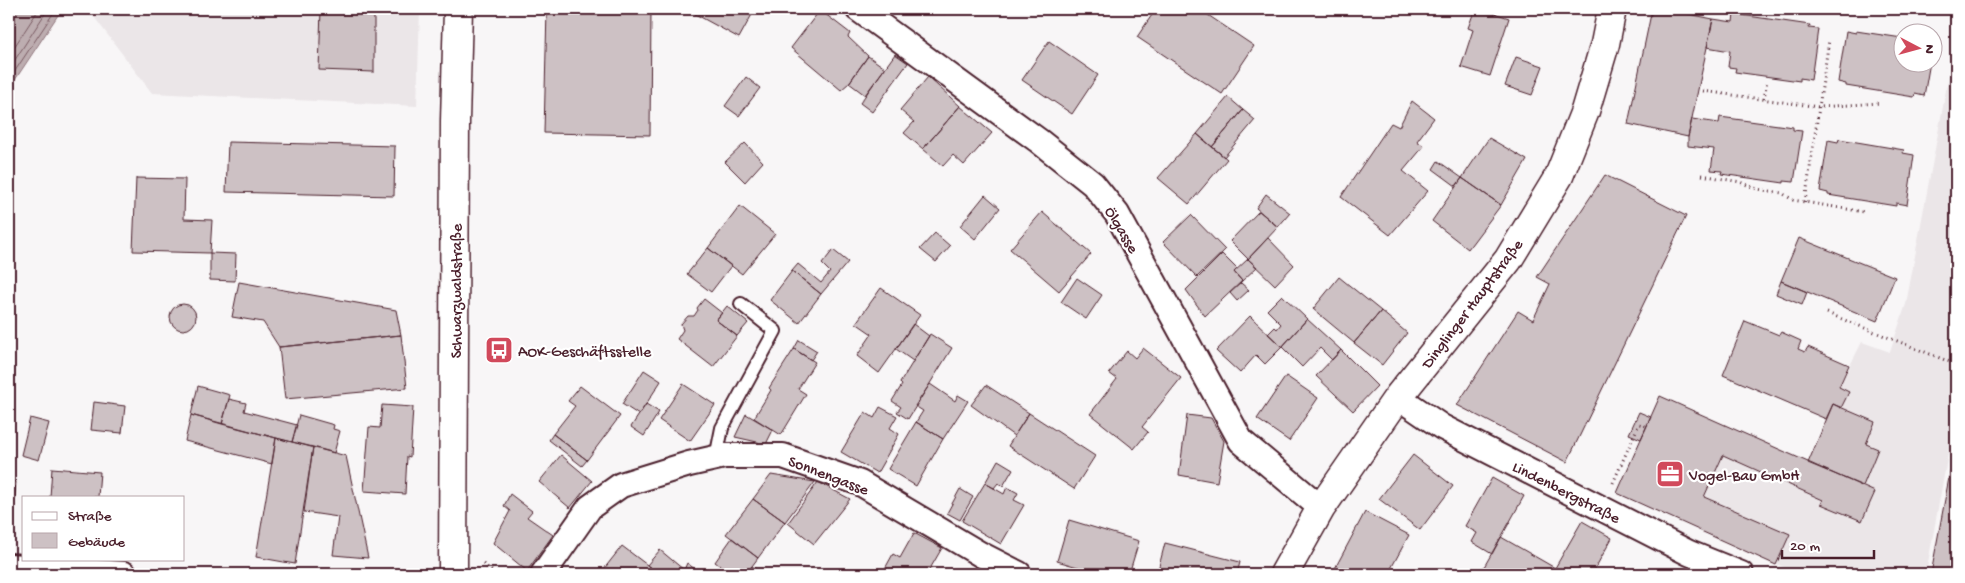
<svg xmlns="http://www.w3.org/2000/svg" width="1965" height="583" font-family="'Gochi Hand',sans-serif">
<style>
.built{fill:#ebe6e8}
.water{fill:#bdadb0;stroke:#8f747b}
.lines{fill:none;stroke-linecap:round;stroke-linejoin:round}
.shore{stroke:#785860;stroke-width:1}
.building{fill:#cdc1c4;stroke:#4a1f2b}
.lane-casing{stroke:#4a1f2b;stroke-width:16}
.street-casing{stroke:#4a1f2b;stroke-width:28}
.secondary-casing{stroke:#4a1f2b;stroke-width:31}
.path{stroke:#4a1f2b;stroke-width:3;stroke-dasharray:1 4;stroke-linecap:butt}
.lane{stroke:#fff;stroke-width:12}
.street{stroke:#fff;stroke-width:24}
.secondary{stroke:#fff;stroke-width:28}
.labels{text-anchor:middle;stroke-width:4.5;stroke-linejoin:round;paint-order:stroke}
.street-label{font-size:16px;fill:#4a1f2b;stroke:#fff}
.poi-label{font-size:16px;fill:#4a1f2b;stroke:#fff;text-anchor:start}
</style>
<rect width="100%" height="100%" fill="#f8f6f7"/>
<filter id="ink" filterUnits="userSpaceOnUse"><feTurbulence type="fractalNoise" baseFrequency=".02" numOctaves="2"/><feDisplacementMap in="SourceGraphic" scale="10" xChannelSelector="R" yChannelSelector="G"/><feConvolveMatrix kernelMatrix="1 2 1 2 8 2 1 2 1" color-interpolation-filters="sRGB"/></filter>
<g filter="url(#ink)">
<path class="built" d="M88 9H420L417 106 152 93Z
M1956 37V433L1952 432 1926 574H1799L1617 493 1660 396 1862 485 1878 449 1866 444 1875 422 1841 408 1848 392 1839 387 1862 342 1890 352 1906 304Z"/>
<path class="water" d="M9 9H62L9 89Z"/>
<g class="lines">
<path class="shore" d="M9 55 39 9
M9 69 48 9
M9 80 56 9"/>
</g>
<path class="building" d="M321 9H374V72L319 70Z
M547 9H651L650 135 544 133Z
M698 9H755L739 38 695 14Z
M1156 9H1199L1254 46 1222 94 1137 37Z
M1475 9H1482L1509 18 1490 76 1461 67 1473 30 1468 28Z
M1652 9H1664L1713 19 1688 137 1628 124Z
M820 10 850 33 848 37 868 56 849 83 841 90 791 48Z
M1734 14 1810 25 1809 28 1818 29 1811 80 1800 78V81L1735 72 1736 68 1728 67 1730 51 1707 47 1713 19 1733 22Z
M1846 31 1856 33V31L1902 38V62H1930L1924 96 1915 94 1914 97 1846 86V84L1838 82Z
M1049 41 1098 75 1072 114 1022 80Z
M895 54 908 63 872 112 860 103Z
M868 56 885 68 865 95 849 83Z
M1516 57 1543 66 1532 95 1505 86Z
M746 77 760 88 739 116 725 106Z
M928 77 960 106 923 149 904 133 914 122 900 110Z
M1228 97 1243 110 1212 147 1197 134Z
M1412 101 1434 118 1417 141 1424 146 1403 171 1428 191 1390 235 1341 197 1391 123 1399 127Z
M960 106 992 133 964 165 953 155 943 166 923 149Z
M1243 110 1255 120 1224 157 1212 147Z
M1720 117 1793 127V130L1802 131 1794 182 1784 181V183L1721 174 1722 171 1711 170 1714 149 1688 146V137L1692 119 1719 123Z
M1197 134 1227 159 1189 204 1158 178Z
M1489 138 1527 160 1501 205 1462 178Z
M1839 139 1904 150 1903 153 1914 155 1907 205 1896 203V206L1828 195V193L1820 191 1828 140 1838 142Z
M228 142 395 146 394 196 226 192Z
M745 143 763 162 745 182 725 162Z
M1438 161 1462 178 1456 186 1433 169Z
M1605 175 1686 216 1567 462 1457 405 1518 311 1533 320 1550 284 1537 277Z
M136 178 185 179 184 219 212 220 210 253 133 251Z
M1462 178 1501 205 1468 249 1432 221Z
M1266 194 1290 213 1278 227 1256 208Z
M985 195 1000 208 975 239 960 226Z
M740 206 775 234 742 274 708 248Z
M1259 211 1278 227 1248 259 1230 241Z
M1042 212 1091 254 1059 291 1010 249Z
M1191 215 1225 250 1197 277 1163 242Z
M935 233 950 246 936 262 920 249Z
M1268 238 1294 265 1275 285 1248 259Z
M1799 238 1895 277 1877 321 1781 281Z
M708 248 731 266 711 292 687 274Z
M833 250 848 262 821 294 792 271 798 264 821 283 830 272 822 264Z
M210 253 236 254 235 281 210 280Z
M1222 254 1237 269 1234 272 1242 281 1205 316 1186 290Z
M1248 259 1257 267 1242 281 1234 272Z
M792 271 821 294 799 323 770 300Z
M1339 277 1381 311 1354 343 1313 309Z
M1077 278 1102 295 1086 319 1061 302Z
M1781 281 1807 292 1802 305 1776 294Z
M239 282 396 310 401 335 279 347 263 322 232 317Z
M1241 283 1249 290 1237 301 1230 293Z
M881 288 920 315 879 373 857 356 872 334 856 323Z
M1282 295 1307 319 1282 347 1268 334 1275 327 1277 329 1281 324 1267 310Z
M704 299 722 313 716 320 737 336 713 367 677 339 683 330 681 324 688 316H694L698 310 697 308Z
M170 317a13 13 0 1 1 26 0a13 13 0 1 1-26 0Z
M727 306 748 323 737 336 716 320Z
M1381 311 1407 333 1382 365 1354 343Z
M1250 316 1282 347 1265 364 1256 355 1240 373 1216 351Z
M1307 319 1341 350 1332 360 1320 348 1302 367 1282 347Z
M1745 321 1779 335 1781 332 1801 341 1798 349 1805 352 1808 347 1849 365 1839 387 1849 392 1841 408 1833 404 1826 419 1723 375Z
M913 324 929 336 913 361 896 349Z
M930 334 952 348 908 419 897 412 901 407 892 401 902 385 900 383Z
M401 335 407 388 285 399 279 347Z
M799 340 817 351 811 360 794 349Z
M1143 348 1181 378 1142 427 1148 432 1134 449 1090 414 1117 379 1109 373 1127 351 1135 358Z
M794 349 815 362 798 389 806 394 781 435 754 418 771 390 769 388Z
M1341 350 1377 386 1353 411 1316 376Z
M644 370 661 381 639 415 622 404Z
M1286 376 1318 398 1289 441 1257 419Z
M683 384 715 405 690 441 659 420Z
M930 384 955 401 958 395 968 401 943 439 916 422 923 411 915 406Z
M986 385 1029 413 1014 436 971 405Z
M198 386 230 395 222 424 191 415Z
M580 386 620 416 587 460 553 434 575 406 568 401Z
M1660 396 1875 492 1862 521 1821 504 1823 500 1723 455 1704 497 1790 534 1776 565 1617 493Z
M229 399 246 403 244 411 297 425 292 442 222 424Z
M94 402 125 406 122 433 91 430Z
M646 404 659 412 644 436 631 427Z
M1833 404 1875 422 1866 444 1878 449 1863 486 1808 463Z
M382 405 413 407 410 457 407 456 405 494 364 491 369 427 380 428Z
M880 407 897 416 890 428 899 434 877 473 841 452 865 412 874 418Z
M1639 412 1651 417 1641 439 1629 434Z
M1029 413 1095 456 1074 489 1008 446Z
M746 414 773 430 766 444 735 437Z
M191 415 276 438 272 464 185 441Z
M299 415 334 425 333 429 340 431 334 453 292 442Z
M1187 415 1211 418 1224 441 1217 482 1179 475Z
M30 418 49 423 39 460 21 455Z
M916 422 943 439 916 486 888 469Z
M553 434 587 460 582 466 549 440Z
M276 438 313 447 295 564 256 557Z
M313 447 346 456 368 558 333 555 338 517 304 512Z
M1954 451H1956V574H1931Z
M561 455 592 481 570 508 539 482Z
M1413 455 1453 486 1420 530 1379 499Z
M998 460 1013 469 1003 486 998 483 994 488 985 483Z
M52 468 100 472 98 497H50Z
M771 475 815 482 785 522 753 499Z
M1492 478 1524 496 1492 554 1472 542 1477 533 1465 526Z
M9 481 16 482 12 523H9Z
M818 482 850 499 814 544 788 523Z
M985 483 1004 494 1007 487 1018 493 1014 500 1024 505 1001 544 962 521Z
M960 489 973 497 960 520 947 513Z
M510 494 532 511 527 517 553 535 527 571 493 543 510 511 504 506Z
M753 499 785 522 758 558 726 534Z
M1365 512 1409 535 1388 574H1332Z
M1069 520 1139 541 1129 574H1102L1057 561Z
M1582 521 1612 538 1592 574H1480L1501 537 1555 568Z
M914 533 942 548 927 574H882L893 554 900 558Z
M732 538 758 558 746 574H731L715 562Z
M1165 543 1240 562 1237 574H1157Z
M622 546 647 565 658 574H600Z
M660 550 684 570 687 563 700 573 658 574 647 565Z
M752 566 762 574H746Z
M1674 570 1684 574H1671Z"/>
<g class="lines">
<defs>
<path id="lane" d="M716 458 722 428 775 331 741 304"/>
<path id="street" d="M858 9 1039 141 1093 184 1117 214 1241 441 1321 508
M1398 397 1442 427 1689 553 1741 574
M9 566 124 574
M543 574 590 507 621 485 689 464 724 456H783L860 483 980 554 1019 574"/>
<path id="secondary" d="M453 574 455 121 458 9
M1284 574 1321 508 1398 397 1508 260 1559 176 1585 111 1605 44 1612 9"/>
</defs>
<use href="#lane" class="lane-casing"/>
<use href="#street" class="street-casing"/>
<use href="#secondary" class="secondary-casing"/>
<path class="path" d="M1703 91 1819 107 1880 103
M1764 99 1767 80
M1702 175 1740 182 1757 189 1782 193 1793 200 1864 212
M1805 202 1829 40
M1827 313 1950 362
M1613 483 1639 424 1647 426
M483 564 496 574"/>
<use href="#lane" class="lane"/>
<use href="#street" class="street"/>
<use href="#secondary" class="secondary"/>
</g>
</g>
<defs>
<symbol id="bus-square" viewBox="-11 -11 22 22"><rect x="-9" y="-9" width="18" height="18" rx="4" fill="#d1495b" stroke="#fff"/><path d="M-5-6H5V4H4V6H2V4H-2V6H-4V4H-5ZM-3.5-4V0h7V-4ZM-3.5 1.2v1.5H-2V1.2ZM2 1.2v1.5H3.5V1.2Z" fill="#fff"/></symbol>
<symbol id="office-square" viewBox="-11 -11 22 22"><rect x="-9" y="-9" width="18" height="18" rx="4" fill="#d1495b" stroke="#fff"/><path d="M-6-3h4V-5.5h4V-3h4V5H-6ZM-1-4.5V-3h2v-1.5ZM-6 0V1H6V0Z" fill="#fff"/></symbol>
</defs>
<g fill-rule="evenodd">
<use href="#bus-square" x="483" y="334" width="32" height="32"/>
<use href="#office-square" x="1654" y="458" width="32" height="32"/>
</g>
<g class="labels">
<g class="street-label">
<text transform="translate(1123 229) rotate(59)" y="6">Ölgasse</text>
<text transform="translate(455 291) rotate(-90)" y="6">Schwarzwaldstraße</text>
<text transform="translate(1471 303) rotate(-53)" y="6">Dinglinger Hauptstraße</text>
<text transform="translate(829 474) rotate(21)" y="6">Sonnengasse</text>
<text transform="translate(1567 491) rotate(27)" y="6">Lindenbergstraße</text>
</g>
<g class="poi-label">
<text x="518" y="356">AOK-Geschäftsstelle</text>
<text x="1689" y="480">Vogel-Bau GmbH</text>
</g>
</g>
<rect width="1965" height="583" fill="none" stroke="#fff" stroke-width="30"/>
<rect x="15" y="15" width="1935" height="553" fill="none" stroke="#4a1f2b" stroke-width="2" filter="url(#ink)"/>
<rect x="22" y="496" width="162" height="65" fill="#ffffff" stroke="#b7a5aa"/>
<rect x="32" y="512" width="25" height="8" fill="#ffffff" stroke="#b7a5aa"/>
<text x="68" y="520" font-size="15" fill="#4a1f2b">Straße</text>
<rect x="32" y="533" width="25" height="15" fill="#cdc1c4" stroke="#b7a5aa"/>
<text x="68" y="546" font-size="15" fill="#4a1f2b">Gebäude</text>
<g transform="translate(1918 48) rotate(96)"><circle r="24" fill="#ffffff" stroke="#b7a5aa"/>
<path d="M0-4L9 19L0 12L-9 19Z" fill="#d1495b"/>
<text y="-8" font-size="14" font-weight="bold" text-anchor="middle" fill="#4a1f2b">N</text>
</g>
<path d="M1782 550v8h92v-8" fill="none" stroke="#4a1f2b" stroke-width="2.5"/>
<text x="1790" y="550" font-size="15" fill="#4a1f2b" stroke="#ffffff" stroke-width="4" paint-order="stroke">20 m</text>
</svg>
